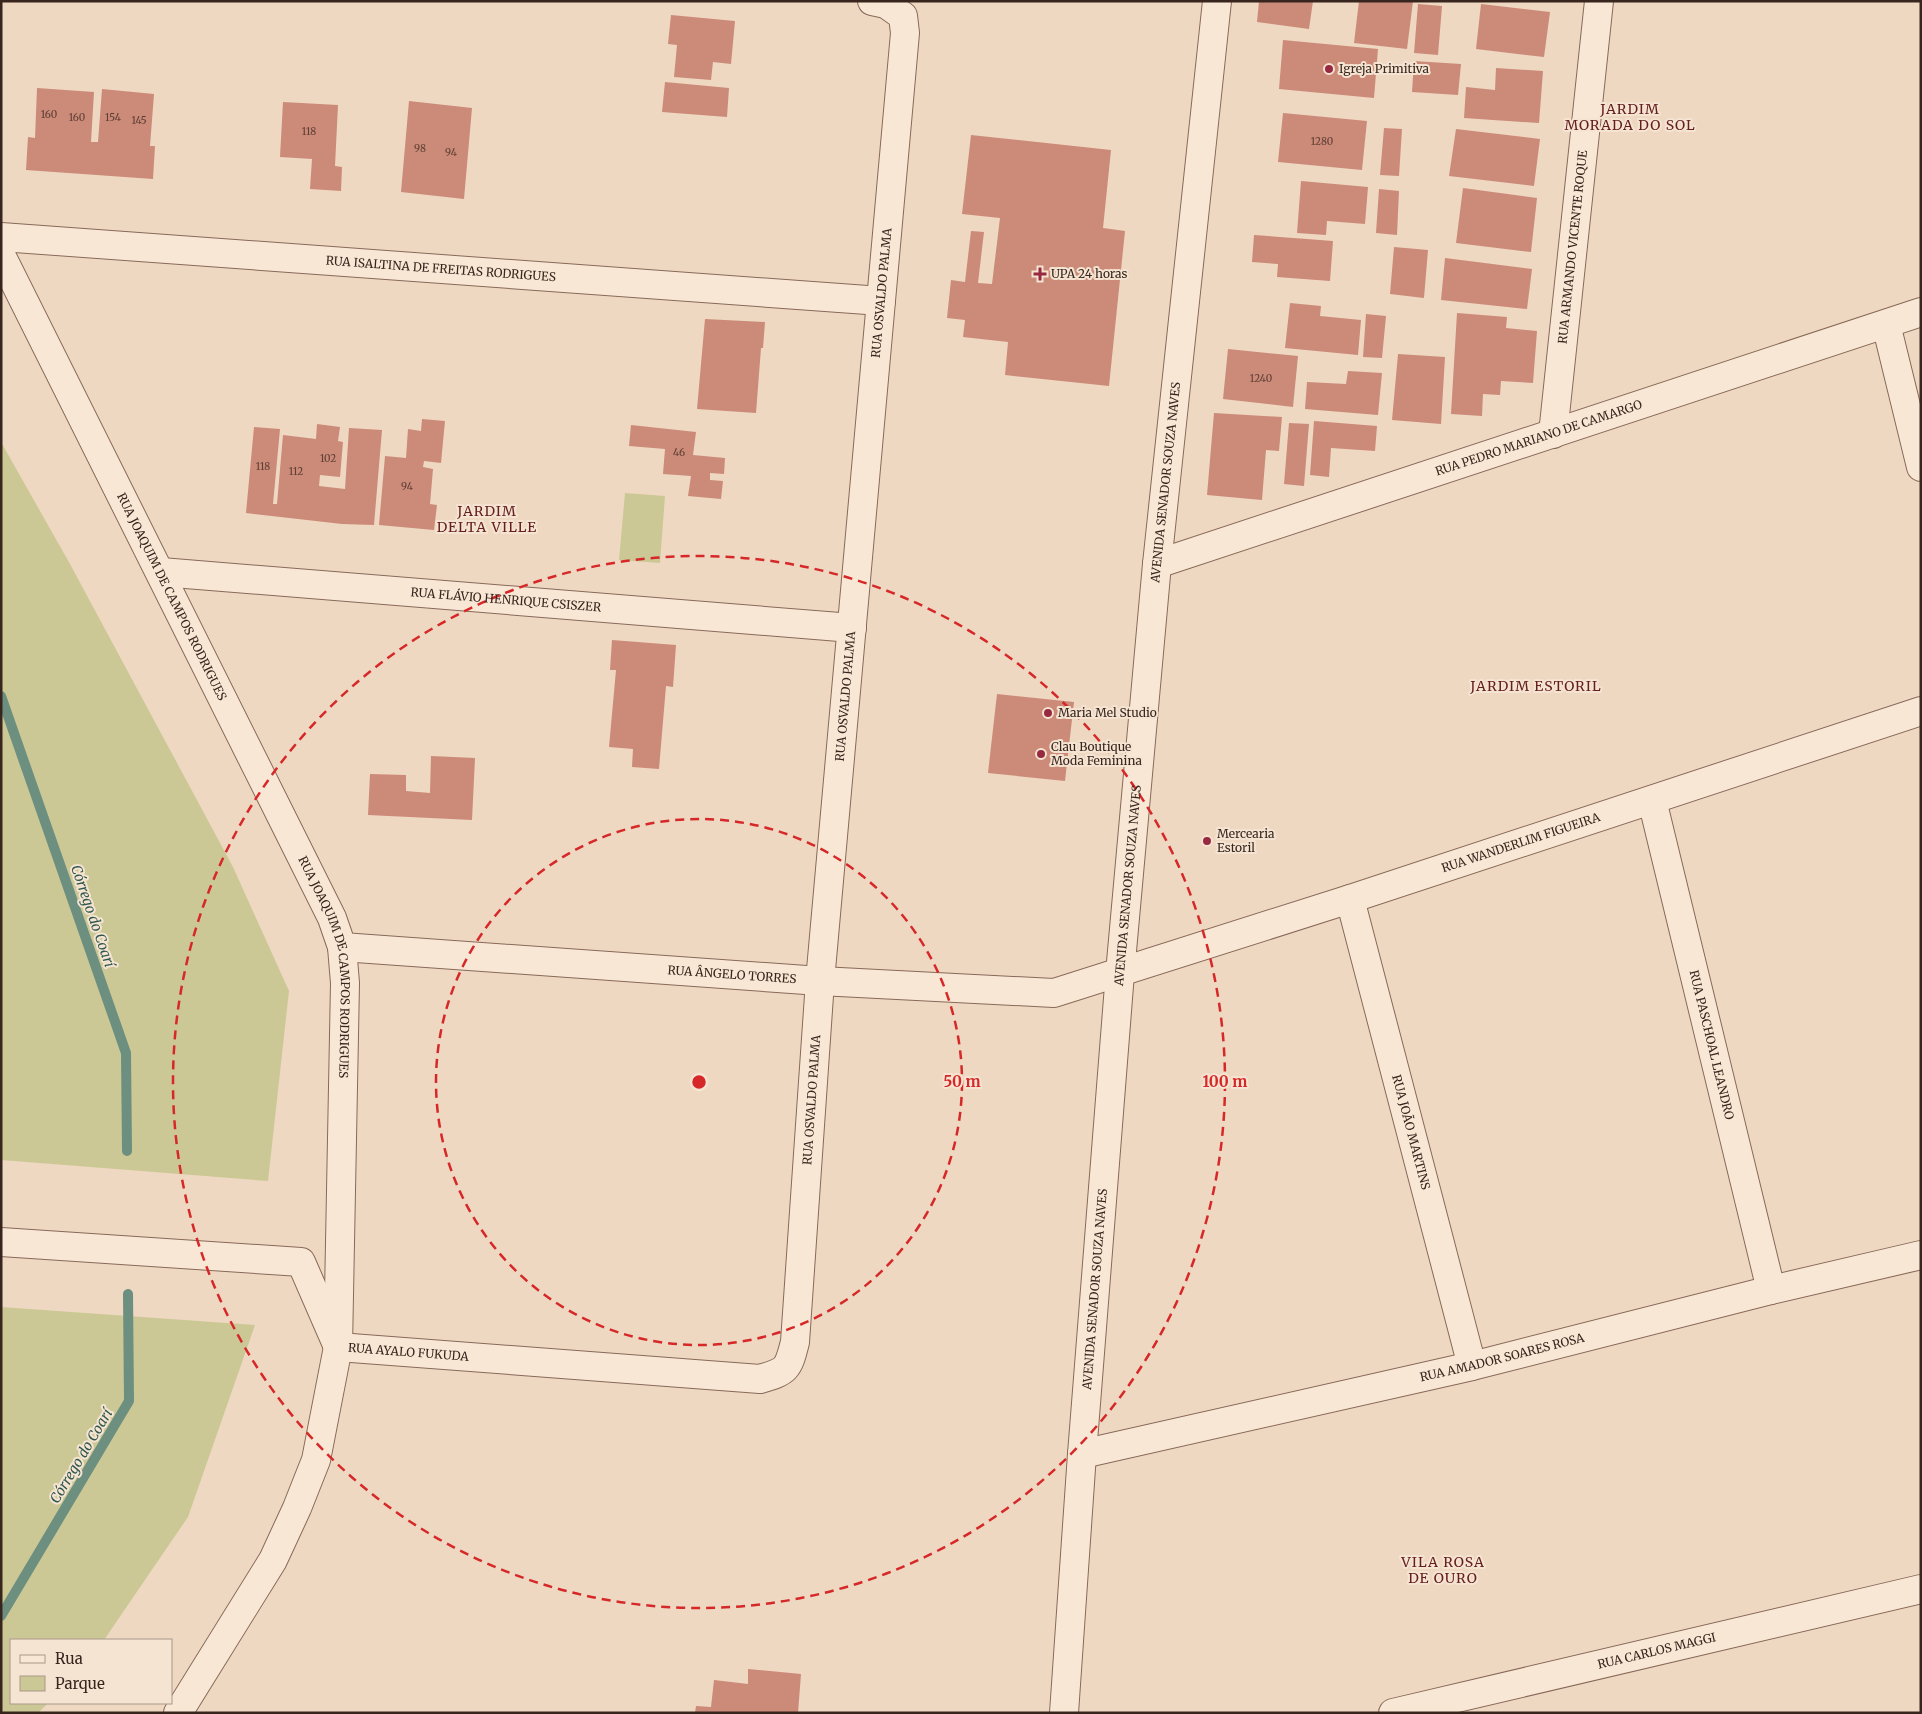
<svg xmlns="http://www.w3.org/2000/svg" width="1922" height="1714" font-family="Merriweather,serif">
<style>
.green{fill:#ccc896}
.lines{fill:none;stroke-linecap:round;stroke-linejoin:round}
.stream{stroke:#6c8f7f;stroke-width:10}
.building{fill:#cc8a78}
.minor-casing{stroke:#886959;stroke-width:30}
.tertiary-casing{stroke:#886959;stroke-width:30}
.minor{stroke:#f9e7d5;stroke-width:28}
.tertiary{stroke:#f9e7d5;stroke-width:28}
.ring{fill:none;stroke:#d62828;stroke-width:2.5;stroke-dasharray:9 6}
.poi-dot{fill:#972940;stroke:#f5e4d2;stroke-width:2}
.labels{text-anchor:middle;stroke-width:4;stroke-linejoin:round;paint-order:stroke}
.number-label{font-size:10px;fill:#5d3e34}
.poi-label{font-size:12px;fill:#38251e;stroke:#f5e4d2;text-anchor:start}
.street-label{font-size:12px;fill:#38251e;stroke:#f5e4d2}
.neighbourhood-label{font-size:14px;letter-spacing:1px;fill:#641e1d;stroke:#f5e4d2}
.water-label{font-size:14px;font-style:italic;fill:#2d574c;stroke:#f5e4d2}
.centre{fill:#d62828;stroke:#f5e4d2;stroke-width:2.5}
.ring-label{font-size:15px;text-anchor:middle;font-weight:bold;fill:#d62828;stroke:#f5e4d2;stroke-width:4;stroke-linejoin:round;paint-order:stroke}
</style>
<rect width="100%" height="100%" fill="#eed8c2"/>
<path class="green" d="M1 442 70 564 233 867 289 991 268 1181 1 1160Z
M625 493 665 496 660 563 619 560Z
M1 1307 255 1325 188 1517 104 1640H11V1703H48L38 1713H1Z"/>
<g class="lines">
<path class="stream" d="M1 696 126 1053 127 1151
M1 1616 129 1401 128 1294"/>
</g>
<path class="building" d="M1259 1H1313L1309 29 1257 22Z
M1359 1H1413L1407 49 1354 43Z
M1418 4 1442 6 1438 55 1414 53Z
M1481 4 1550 12 1544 57 1476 49Z
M671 15 735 21 731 64 713 62 711 80 674 77 677 45 668 44Z
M1283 40 1378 49 1374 98 1279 89Z
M1414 61 1461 64 1458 95 1412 92Z
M1496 68 1543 71 1539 123 1464 118 1466 87 1495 90Z
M665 82 729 88 727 117 662 112Z
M37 88 94 92 91 142H98L102 89 154 94 150 146H155L153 179 26 170 28 137 35 138Z
M409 101 472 108 464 199 401 192Z
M283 102 338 105 335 166 342 167 341 191 310 189 312 159 280 157Z
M1283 113 1367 121 1362 170 1278 162Z
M1384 128 1402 129 1399 176 1380 175Z
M1456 129 1540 139 1534 186 1449 176Z
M971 135 1111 150 1103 228 1125 231 1109 386 1005 375 1008 342 963 337 965 320 947 318 951 280 965 282 971 231 984 232 978 283 992 284 1000 218 962 214Z
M1301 181 1368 187 1365 224 1327 221 1326 235 1297 233Z
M1463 188 1537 198 1531 252 1456 243Z
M1379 189 1399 191 1397 235 1376 233Z
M1254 235 1333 241 1330 281 1277 277 1278 264 1252 262Z
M1394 247 1428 250 1424 298 1390 294Z
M1445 258 1532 269 1527 309 1441 300Z
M1290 303 1321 306 1320 316 1361 320 1358 355 1285 348Z
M1457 313 1507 317 1506 328 1537 331 1533 383 1501 381 1500 395 1483 394 1482 416 1451 414Z
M1366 314 1386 316 1382 358 1363 357Z
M705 319 765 322 763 348H761L756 413 697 409Z
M1228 349 1298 356 1293 407 1223 399Z
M1398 354 1445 357 1441 424 1392 420Z
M1348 371 1382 373 1378 415 1305 409 1307 382 1346 384Z
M1214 413 1282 417 1279 451 1266 450 1262 500 1207 495Z
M422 419 445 421 441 463 424 461 423 467 433 469 430 504 437 505 434 530 379 525 385 456 406 458 408 429 421 431Z
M1314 421 1377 426 1375 451 1331 448 1329 477 1310 475Z
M1289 423 1309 424 1304 486 1284 484Z
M317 424 340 427 338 441 343 442 340 477 320 475 319 486 345 489 349 428 382 430 374 525 342 524 246 513 254 427 280 429 273 504H277L283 435 316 439Z
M631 425 696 432 693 455 725 458 724 474 710 473V480L723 481 721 499 688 496 691 476 663 474 665 449 629 446Z
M612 640 676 645 673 687 666 686 659 769 632 767 633 749 609 747 616 670H610Z
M997 694 1074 702 1065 781 988 773Z
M431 756 475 758 472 820 368 815 370 774 406 775V791L430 793Z
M748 1669 801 1674 798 1713H695L696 1706 711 1707 714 1680 748 1684Z"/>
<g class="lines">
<defs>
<g id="minor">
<path id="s1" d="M1 237 881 301"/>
<path id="s2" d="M1 255 332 918 342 947 345 983 338 1347 316 1460 297 1508 273 1560 178 1713"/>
<path d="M1886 324 1921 467"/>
<path id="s3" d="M1553 434 1599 1"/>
<path id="s4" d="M1157 564 1921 312"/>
<path id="s5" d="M161 572 852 628"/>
<path id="s6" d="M1652 800 1771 1290"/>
<path id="s7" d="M1350 899 1472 1366"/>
<path id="s8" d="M342 947 820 981 1054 993 1350 899 1921 711"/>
<path id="s9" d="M1 1242 301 1262 338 1347 760 1379C787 1371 788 1370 795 1342L820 981 905 33 903 16 886 4 872 1"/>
<path id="s10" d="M1082 1454 1472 1366 1771 1290 1921 1255"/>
<path id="s11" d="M1393 1713 1921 1589"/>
</g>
<g id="tertiary">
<path id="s12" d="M1064 1713 1082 1454 1120 973 1157 564 1217 1"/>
</g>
</defs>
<use href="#minor" class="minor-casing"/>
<use href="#tertiary" class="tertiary-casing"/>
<use href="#minor" class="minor"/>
<use href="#tertiary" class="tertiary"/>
</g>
<g class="ring">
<circle cx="699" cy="1082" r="263"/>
<circle cx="699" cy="1082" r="526"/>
</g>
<g class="poi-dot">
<circle cx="1329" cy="69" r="5"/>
<path d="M1037.5 266.5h5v5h5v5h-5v5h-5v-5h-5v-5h5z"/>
<circle cx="1048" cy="713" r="5"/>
<circle cx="1041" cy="754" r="5"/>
<circle cx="1207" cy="841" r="5"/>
</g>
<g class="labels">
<g class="number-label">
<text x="49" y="118">160</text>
<text x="77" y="121">160</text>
<text x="113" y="121">154</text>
<text x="139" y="124">145</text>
<text x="309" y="135">118</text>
<text x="1322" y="145">1280</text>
<text x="420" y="152">98</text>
<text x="451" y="156">94</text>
<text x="1261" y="382">1240</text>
<text x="679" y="456">46</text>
<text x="328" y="462">102</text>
<text x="263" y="470">118</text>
<text x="296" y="475">112</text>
<text x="407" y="490">94</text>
</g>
<g class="poi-label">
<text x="1339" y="73">Igreja Primitiva</text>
<text x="1051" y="278">UPA 24 horas</text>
<text x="1058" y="717">Maria Mel Studio</text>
<text x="1051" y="751">Clau Boutique<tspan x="1051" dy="14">Moda Feminina</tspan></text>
<text x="1217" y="838">Mercearia<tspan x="1217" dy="14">Estoril</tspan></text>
</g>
<g class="street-label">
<text dy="4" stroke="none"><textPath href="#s3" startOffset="188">RUA ARMANDO VICENTE ROQUE</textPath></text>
<text dy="4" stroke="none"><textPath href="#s1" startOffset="441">RUA ISALTINA DE FREITAS RODRIGUES</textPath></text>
<text dy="4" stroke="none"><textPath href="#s9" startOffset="1925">RUA OSVALDO PALMA</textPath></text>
<text dy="4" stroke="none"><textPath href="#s4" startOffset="402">RUA PEDRO MARIANO DE CAMARGO</textPath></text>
<text dy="4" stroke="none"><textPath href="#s12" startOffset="1235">AVENIDA SENADOR SOUZA NAVES</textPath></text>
<text dy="4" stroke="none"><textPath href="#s2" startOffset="382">RUA JOAQUIM DE CAMPOS RODRIGUES</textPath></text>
<text dy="4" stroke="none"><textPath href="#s5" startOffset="346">RUA FLÁVIO HENRIQUE CSISZER</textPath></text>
<text dy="4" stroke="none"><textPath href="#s9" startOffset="1520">RUA OSVALDO PALMA</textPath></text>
<text dy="4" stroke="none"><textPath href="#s8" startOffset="1204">RUA WANDERLIM FIGUEIRA</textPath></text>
<text dy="4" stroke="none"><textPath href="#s12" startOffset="830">AVENIDA SENADOR SOUZA NAVES</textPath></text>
<text dy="4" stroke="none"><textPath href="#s2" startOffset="788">RUA JOAQUIM DE CAMPOS RODRIGUES</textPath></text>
<text dy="4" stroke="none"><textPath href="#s8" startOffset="391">RUA ÂNGELO TORRES</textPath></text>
<text dy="4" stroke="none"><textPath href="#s6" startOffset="252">RUA PASCHOAL LEANDRO</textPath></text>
<text dy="4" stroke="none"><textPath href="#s9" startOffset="1115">RUA OSVALDO PALMA</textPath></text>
<text dy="4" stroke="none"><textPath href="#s7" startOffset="241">RUA JOÃO MARTINS</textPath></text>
<text dy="4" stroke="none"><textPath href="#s12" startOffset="425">AVENIDA SENADOR SOUZA NAVES</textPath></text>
<text dy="4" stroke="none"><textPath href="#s9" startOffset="464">RUA AYALO FUKUDA</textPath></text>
<text dy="4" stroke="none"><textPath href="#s10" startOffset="431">RUA AMADOR SOARES ROSA</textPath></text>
<text dy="4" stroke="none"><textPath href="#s11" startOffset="271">RUA CARLOS MAGGI</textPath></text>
</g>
<g class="neighbourhood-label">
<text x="1630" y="114">JARDIM<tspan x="1630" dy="16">MORADA DO SOL</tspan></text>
<text x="487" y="516">JARDIM<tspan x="487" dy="16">DELTA VILLE</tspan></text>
<text x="1536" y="691">JARDIM ESTORIL</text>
<text x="1443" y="1567">VILA ROSA<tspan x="1443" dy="16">DE OURO</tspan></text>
</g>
<g class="water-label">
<text transform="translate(93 916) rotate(71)" y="5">Córrego do Coarí</text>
<text transform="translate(81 1456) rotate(-59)" y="5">Córrego do Coarí</text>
</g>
</g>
<circle cx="699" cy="1082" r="8" class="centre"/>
<g class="ring-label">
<text x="962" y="1087">50 m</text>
<text x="1225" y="1087">100 m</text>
</g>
<rect width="1922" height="1714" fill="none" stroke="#38251e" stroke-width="5"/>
<rect x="10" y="1639" width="162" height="65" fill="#f5e4d2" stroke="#a9988a"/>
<rect x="20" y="1655" width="25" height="8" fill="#f9e7d5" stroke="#a9988a"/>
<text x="55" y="1664" font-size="15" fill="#38251e">Rua</text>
<rect x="20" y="1676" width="25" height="15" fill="#ccc896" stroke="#a9988a"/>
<text x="55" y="1689" font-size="15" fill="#38251e">Parque</text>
</svg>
